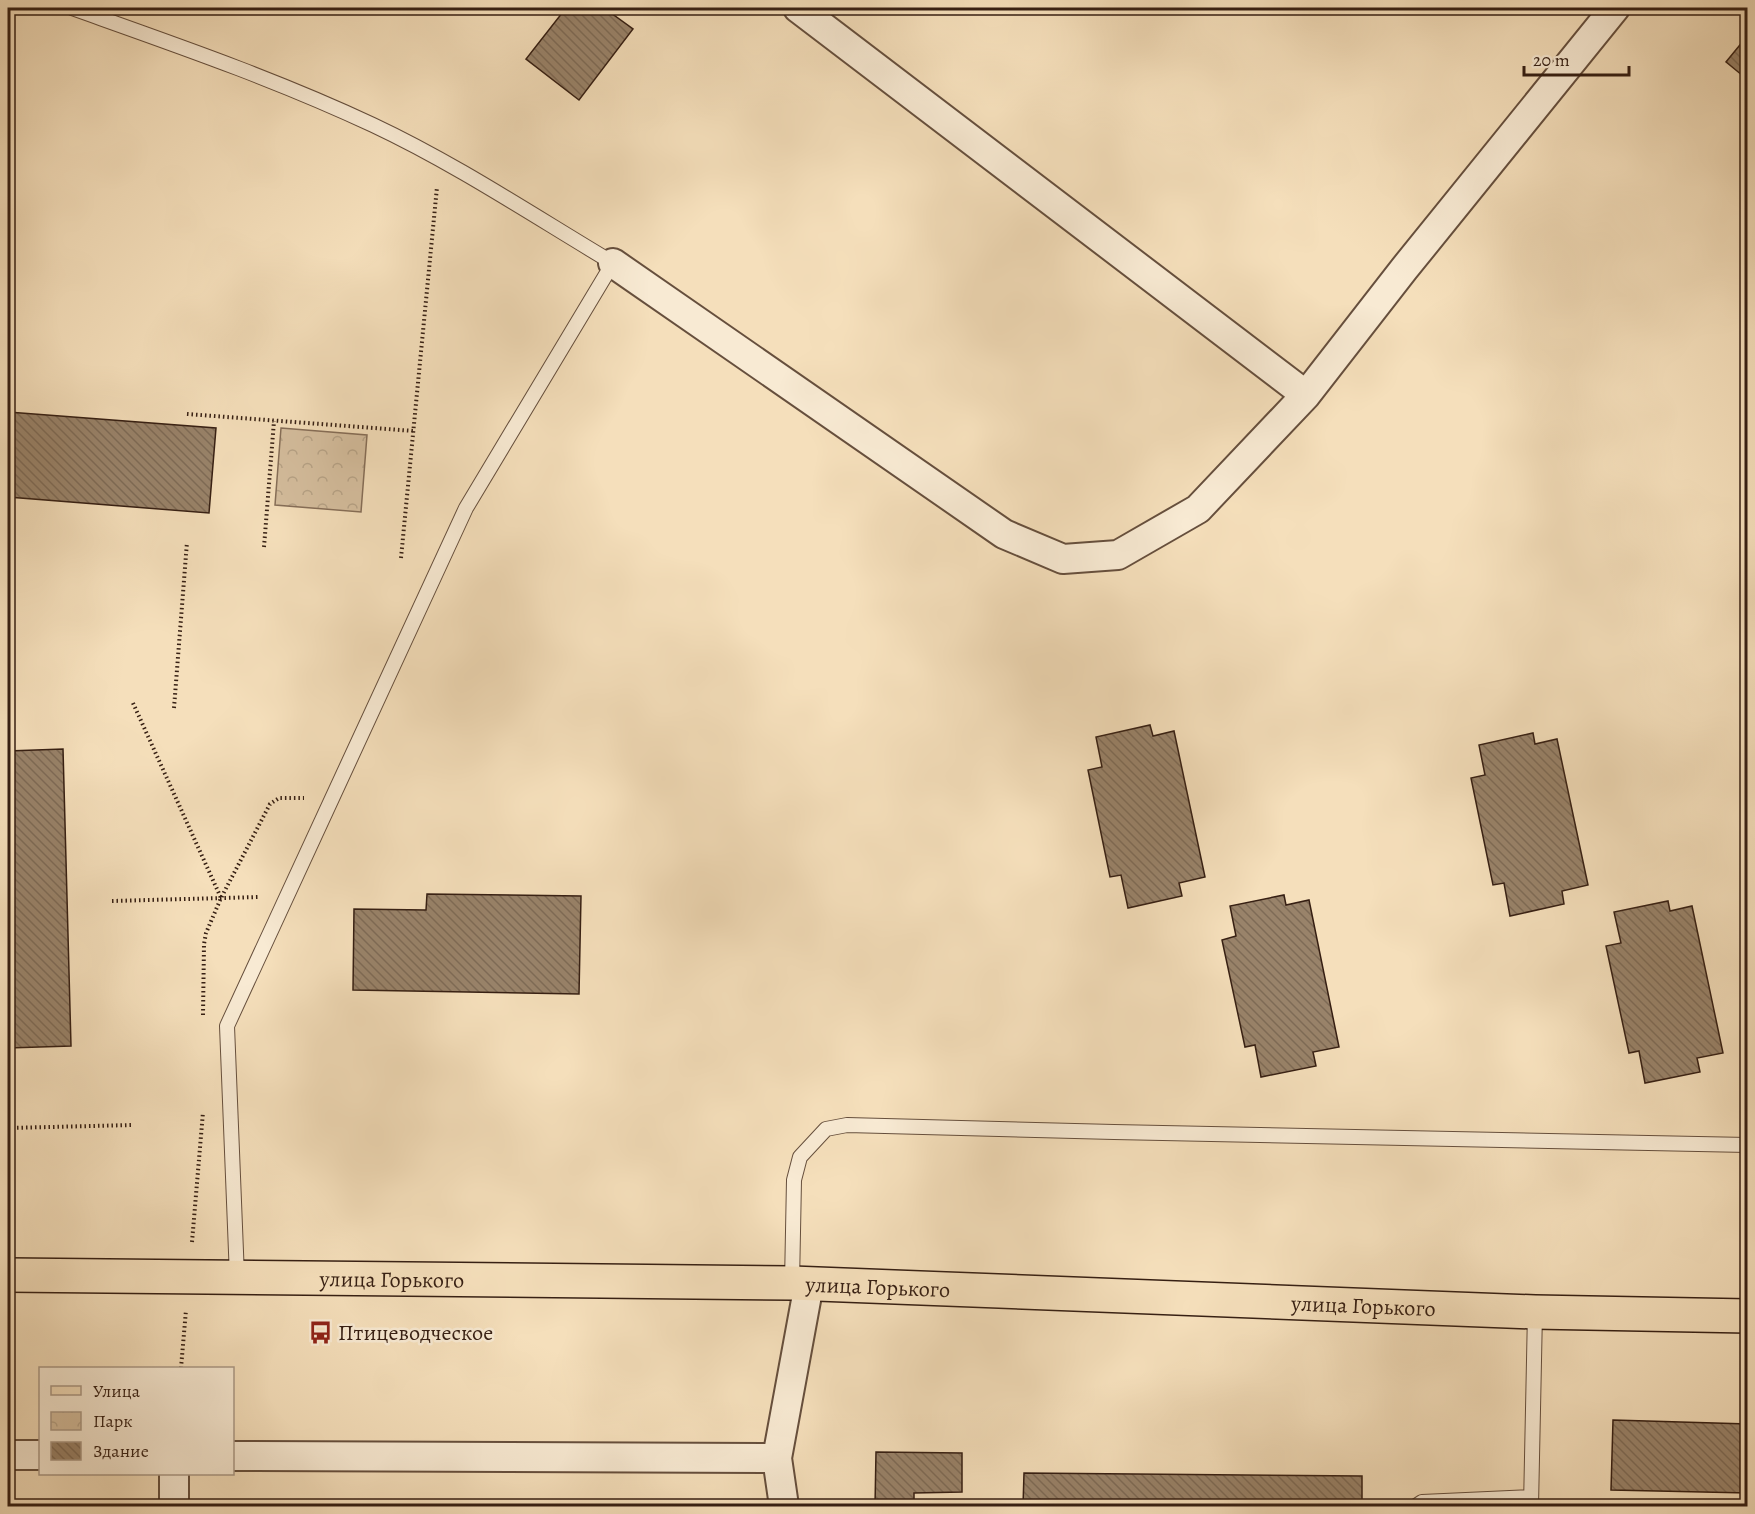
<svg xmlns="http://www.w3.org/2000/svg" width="1755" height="1514" font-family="Alegreya,serif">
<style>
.park{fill:url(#park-crowns);stroke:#866e58;stroke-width:1.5}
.building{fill:url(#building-back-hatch);stroke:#361f13;stroke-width:1.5}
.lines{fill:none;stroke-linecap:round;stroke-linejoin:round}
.service-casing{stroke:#664f3d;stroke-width:16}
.minor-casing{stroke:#664f3d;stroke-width:32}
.primary-casing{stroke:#361f13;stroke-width:36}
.path{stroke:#361f13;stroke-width:4;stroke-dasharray:1.5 3;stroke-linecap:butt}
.service{stroke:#f8ead3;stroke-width:14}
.minor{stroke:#f8ead3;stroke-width:28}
.primary{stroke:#f5dfbb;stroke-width:33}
.labels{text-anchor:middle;stroke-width:5;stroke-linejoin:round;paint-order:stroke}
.street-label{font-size:22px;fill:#361f13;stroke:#f8ead3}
.poi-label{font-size:22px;fill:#361f13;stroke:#f8ead3;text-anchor:start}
</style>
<defs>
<pattern id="park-crowns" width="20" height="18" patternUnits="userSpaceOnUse" patternTransform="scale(1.5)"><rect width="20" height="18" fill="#d5be9e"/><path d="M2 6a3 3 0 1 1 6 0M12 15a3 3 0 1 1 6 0" fill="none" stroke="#b7a387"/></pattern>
<pattern id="building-back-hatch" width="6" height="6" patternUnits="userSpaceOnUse" patternTransform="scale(1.5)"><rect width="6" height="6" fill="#99836a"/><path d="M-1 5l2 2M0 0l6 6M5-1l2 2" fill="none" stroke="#7e6b56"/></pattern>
</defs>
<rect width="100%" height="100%" fill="#f5dfbb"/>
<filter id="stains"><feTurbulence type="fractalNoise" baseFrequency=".00333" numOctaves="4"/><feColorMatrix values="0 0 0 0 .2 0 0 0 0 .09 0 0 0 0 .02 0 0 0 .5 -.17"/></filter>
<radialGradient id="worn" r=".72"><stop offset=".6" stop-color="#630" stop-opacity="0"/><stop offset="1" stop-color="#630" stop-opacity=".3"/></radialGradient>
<path class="park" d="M281 428 367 435 361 512 275 505Z"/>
<path class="building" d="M566 8H604L633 29 579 100 526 59Z
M1748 35V80L1726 62Z
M8 412 216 428 209 513 8 497Z
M1150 725 1153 736 1174 731 1205 877 1179 883 1182 896 1128 908 1121 875 1110 877 1088 770 1102 767 1096 737Z
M1533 733 1535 744 1557 739 1588 885 1562 891 1564 904 1510 916 1504 883 1493 885 1471 778 1485 775 1479 745Z
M63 749 71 1046 8 1048V751Z
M427 894 581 896 579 994 353 990 354 909 426 910Z
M1284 895 1286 905 1309 900 1339 1047 1313 1052 1316 1066 1261 1077 1255 1045 1245 1047 1222 940 1236 936 1230 906Z
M1668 901 1670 911 1692 906 1723 1053 1697 1058 1700 1072 1645 1083 1639 1051 1629 1053 1606 946 1621 943 1614 912Z
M1613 1420 1748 1424V1493L1611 1490Z
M876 1452 962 1453V1492L914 1493V1506H875Z
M1024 1473 1362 1476V1506H1023Z"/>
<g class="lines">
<defs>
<path id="service" d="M72 8C173 44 275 79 373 125 456 164 534 216 613 263L466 508 227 1026 237 1277
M792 1283 794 1180 800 1157 826 1129 847 1125 1114 1132 1748 1145
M1416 1506 1422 1502 1531 1497
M1531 1506 1535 1312"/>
<path id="minor" d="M798 8 1306 395
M613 263 1004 534 1063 559 1118 555 1198 509 1306 395 1404 269 1615 8
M8 1455H40
M232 1456 777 1458
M174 1474V1506
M784 1506 777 1458 809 1284"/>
<g id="primary">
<path id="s1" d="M8 1275 792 1283 1535 1312 1748 1316"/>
</g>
</defs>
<use href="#service" class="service-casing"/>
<use href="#minor" class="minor-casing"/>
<use href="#primary" class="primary-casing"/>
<path class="path" d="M187 414 414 431
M264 547 274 421
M401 558 437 187
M133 703 221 898
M174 708 187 542
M112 901 259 897
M203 1015 204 944 206 933 221 898 270 804 279 798H304
M8 1128 133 1125
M192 1242 203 1112
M181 1368 186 1310"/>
<use href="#service" class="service"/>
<use href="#minor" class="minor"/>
<use href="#primary" class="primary"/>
</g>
<defs>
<symbol id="bus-bare" viewBox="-9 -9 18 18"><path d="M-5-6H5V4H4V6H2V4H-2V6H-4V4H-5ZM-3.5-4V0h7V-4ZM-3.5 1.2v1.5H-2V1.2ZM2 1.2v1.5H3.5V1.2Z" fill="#8f2418" stroke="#f8ead3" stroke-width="2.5" paint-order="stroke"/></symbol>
</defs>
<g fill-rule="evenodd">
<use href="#bus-bare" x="304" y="1316" width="33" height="33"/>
</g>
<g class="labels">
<g class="street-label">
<text dy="8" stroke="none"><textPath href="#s1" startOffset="384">улица Горького</textPath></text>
<text dy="8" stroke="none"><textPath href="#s1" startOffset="870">улица Горького</textPath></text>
<text dy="8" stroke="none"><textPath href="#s1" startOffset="1356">улица Горького</textPath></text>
</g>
<g class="poi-label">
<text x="338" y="1340">Птицеводческое</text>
</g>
</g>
<rect width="1755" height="1514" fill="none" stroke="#f5dfbb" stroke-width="30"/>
<rect x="9" y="9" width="1737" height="1496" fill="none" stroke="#361f13" stroke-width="3"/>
<rect x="15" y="15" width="1725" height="1484" fill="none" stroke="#361f13" stroke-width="1.5"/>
<rect x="39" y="1367" width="195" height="108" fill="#f8ead3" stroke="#aa9986" stroke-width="1.5"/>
<rect x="51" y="1386" width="30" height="9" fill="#f5dfbb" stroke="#aa9986" stroke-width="1.5"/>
<text x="93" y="1397" font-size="18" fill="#361f13">Улица</text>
<rect x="51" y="1412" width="30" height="18" fill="url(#park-crowns)" stroke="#aa9986" stroke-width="1.5"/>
<text x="93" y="1427" font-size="18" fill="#361f13">Парк</text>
<rect x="51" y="1442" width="30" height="18" fill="url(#building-back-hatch)" stroke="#aa9986" stroke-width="1.5"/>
<text x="93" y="1457" font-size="18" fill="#361f13">Здание</text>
<path d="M1524 66v9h105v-9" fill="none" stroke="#361f13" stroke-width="3"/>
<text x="1533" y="66" font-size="18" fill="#361f13" stroke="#f8ead3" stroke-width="4.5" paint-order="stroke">20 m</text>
<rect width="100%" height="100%" filter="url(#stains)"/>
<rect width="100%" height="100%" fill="url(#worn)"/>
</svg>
